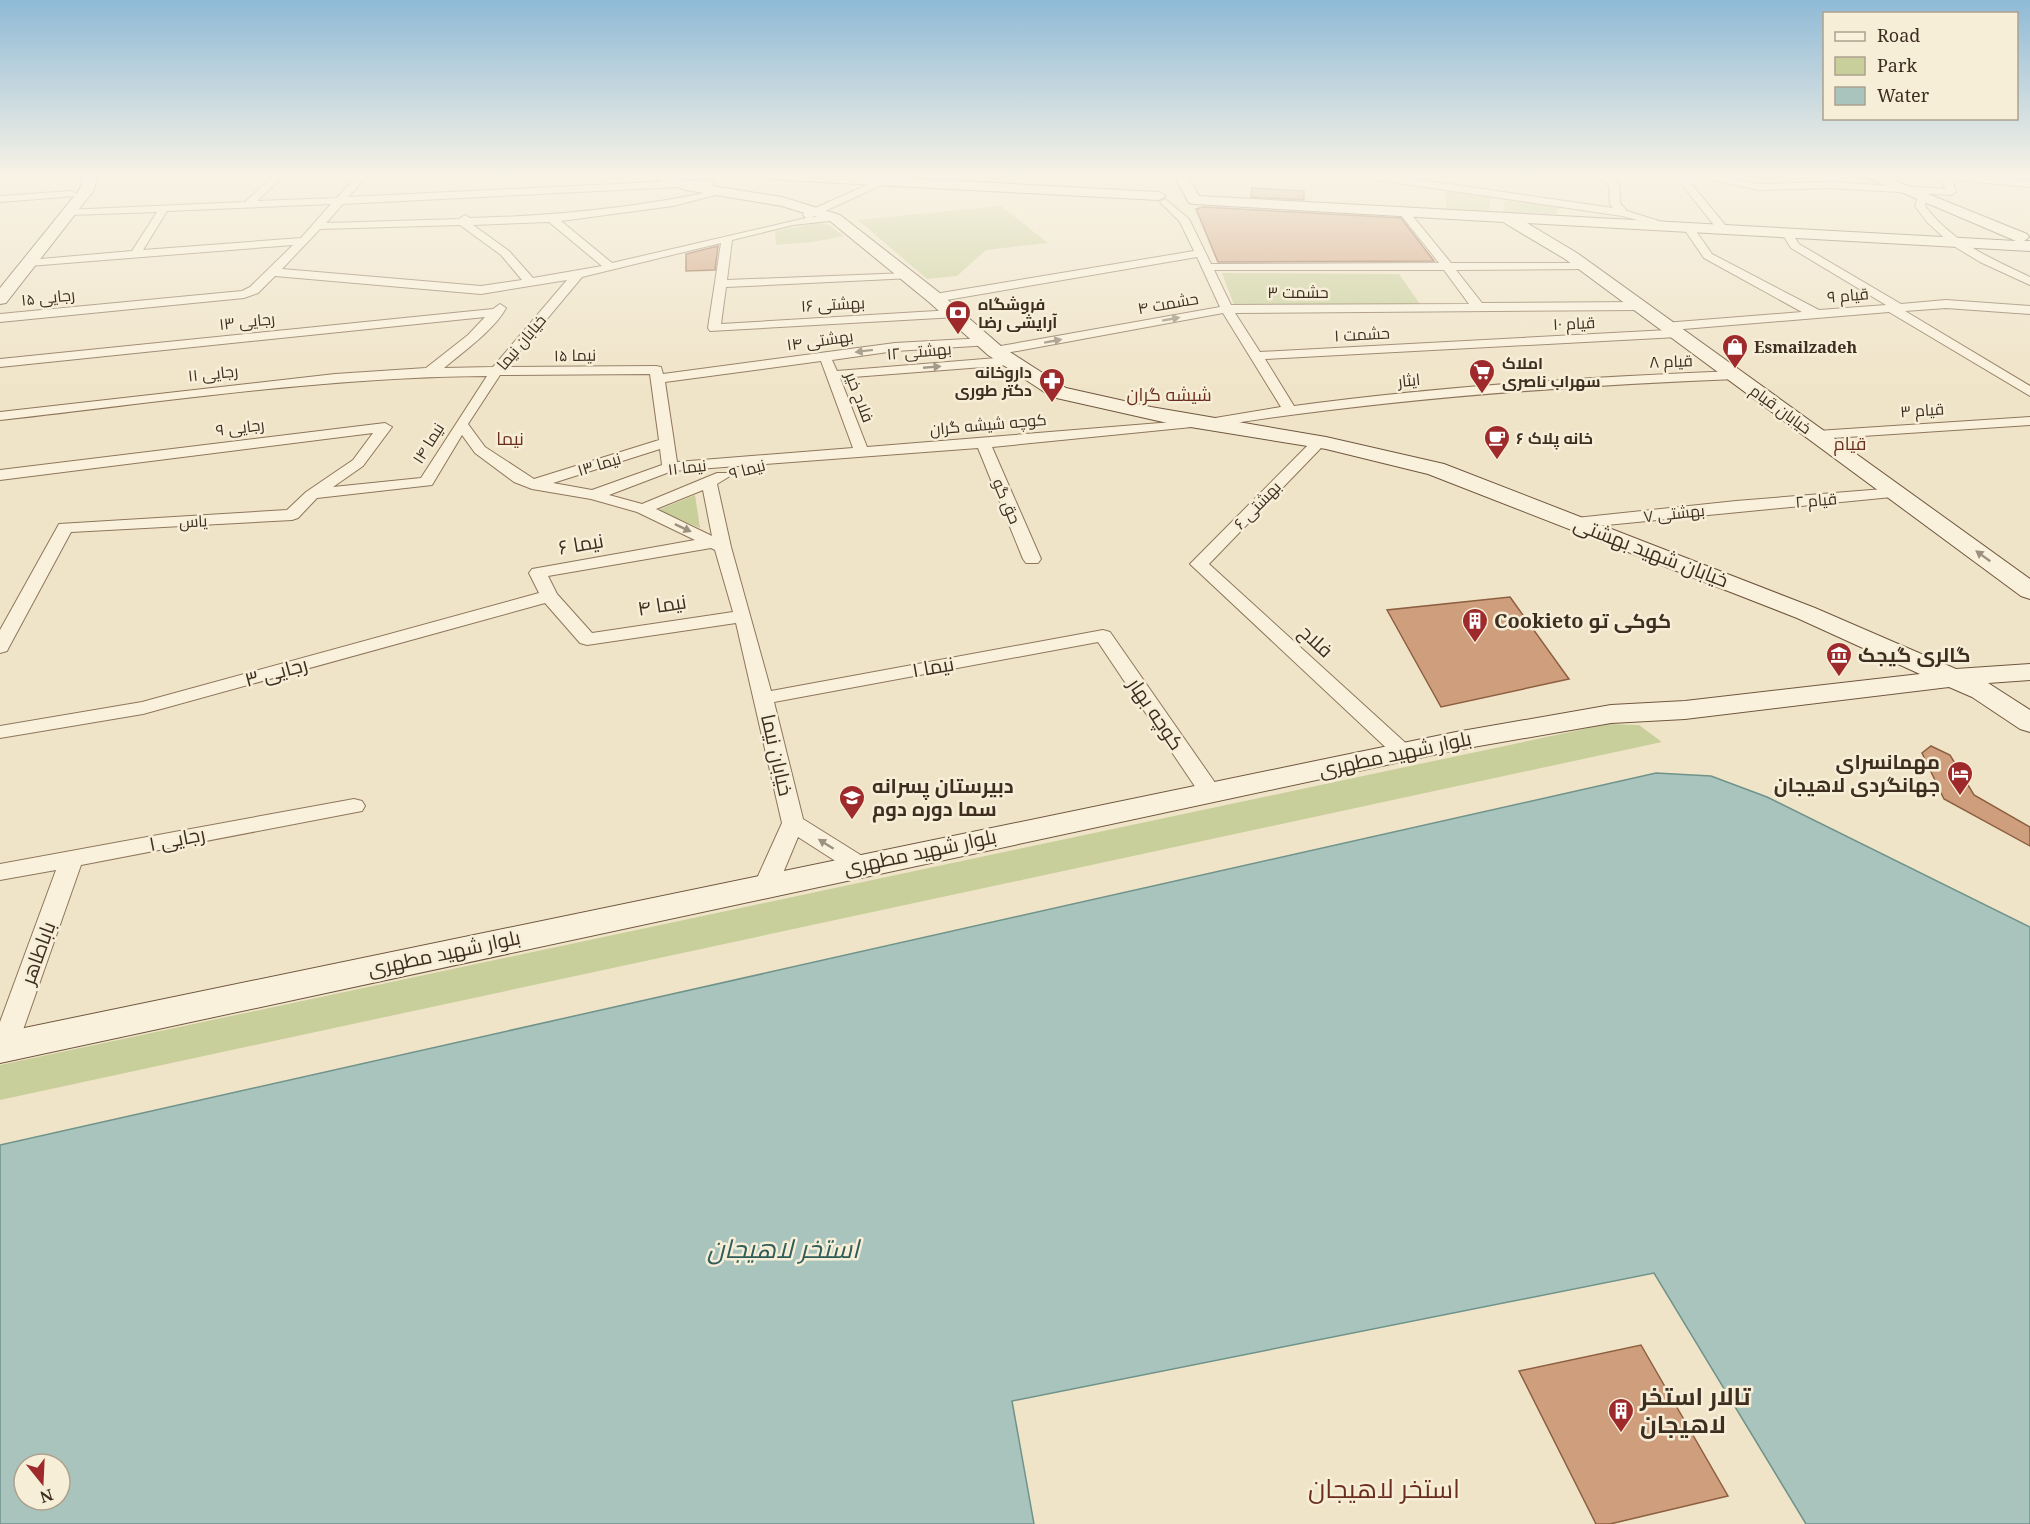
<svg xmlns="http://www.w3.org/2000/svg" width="2030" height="1524" font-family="'Noto Serif',Cairo,serif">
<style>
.green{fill:#c9cf9b}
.water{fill:#a9c4bc;stroke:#6f938a;stroke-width:1.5;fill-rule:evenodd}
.building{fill:#cf9f7d;stroke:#8d5f41;stroke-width:1.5}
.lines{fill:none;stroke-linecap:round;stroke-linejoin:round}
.street-casing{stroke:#8d765c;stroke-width:2}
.secondary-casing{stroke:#6f573f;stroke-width:2}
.street{fill:#faf1dc;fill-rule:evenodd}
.secondary{fill:#faf1dc;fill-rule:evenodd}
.oneway{fill:#9c907e}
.labels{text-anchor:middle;stroke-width:5;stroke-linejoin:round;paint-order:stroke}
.far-street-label{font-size:16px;fill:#3d2e20;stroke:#f7eed8}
.far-poi-label{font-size:16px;font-weight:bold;fill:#3d2e20;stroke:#f7eed8;text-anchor:start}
.far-neighbourhood-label{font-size:18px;fill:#6b2e1e;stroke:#f7eed8}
.street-label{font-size:20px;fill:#3d2e20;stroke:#f7eed8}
.poi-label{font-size:20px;font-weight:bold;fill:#3d2e20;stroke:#f7eed8;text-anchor:start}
.near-poi-label{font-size:24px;font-weight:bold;fill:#3d2e20;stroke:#f7eed8;text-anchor:start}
.near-water-label{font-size:26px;font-style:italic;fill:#2f5d5a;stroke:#f7eed8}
.near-neighbourhood-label{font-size:26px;fill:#6b2e1e;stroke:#f7eed8}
</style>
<rect width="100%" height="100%" fill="#f0e4c8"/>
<path class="green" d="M1445 190 1491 197 1488 212 1447 209Z
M1505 199 1559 207 1556 214 1503 212Z
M1001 206 1048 243 986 250 957 276 927 279 858 220Z
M817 223 829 225 844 236 813 242 776 245 775 231Z
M1222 273 1399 274 1420 304 1234 305Z
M695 495 700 528 658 510Z
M1608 724 1639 725 1662 742 0 1100V1065Z"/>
<path class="water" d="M1656 773 1711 776 1767 797 2030 927V1524H1806L1654 1273 1012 1401 1034 1524H0V1145ZM24 1464H60V1500H24Z"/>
<path class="building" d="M1252 188 1304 191V200L1251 197Z
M1203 207 1401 218 1434 261 1218 262 1196 209Z
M718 246 715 270 686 271V254Z
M1510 597 1569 679 1441 707 1387 610Z
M1931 746 1950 755 1974 795 2030 827V846L1944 799 1922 753Z
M1641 1345 1728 1496 1610 1524H1596L1519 1371Z"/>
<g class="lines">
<defs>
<path id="street" d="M274 175H285L257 201 337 198 357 175H368L348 197 677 181 682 184 677 187 343 204 326 223 459 219 465 215 470 218C554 216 636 208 718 190L723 193 673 206 561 221 612 263 806 218 803 215 804 213 878 180H884V184L812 217 835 215 840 218 839 220 793 225 732 240 727 280 908 273 914 276 912 278 726 287 721 324 953 310 959 314 957 317 710 331 708 328 721 243 582 277 507 367 656 366 661 367 663 374 895 343 985 338 991 342 990 345 895 351 832 360 837 371 1009 357 1016 361 1009 365 840 378 867 447 1197 420 1199 423 1192 427 992 447 1041 559 1038 563H1026L1023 559 978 448 672 471 609 495 642 504 717 473H727L730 476 717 484 731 547 771 691 1103 630 1110 632 1218 787 1221 792 1218 797 1210 799 1202 797 1098 642 774 702 803 819 867 859 870 865 867 871 859 873 851 871 798 837 778 885 774 891 766 893 758 891 754 885 782 823 736 623 587 645 580 643 545 603 143 714 0 738V726L142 702 539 593 529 573 532 569 695 540 637 512 591 499 532 489 514 482 475 453 462 435 432 485 317 498 298 518 292 520 71 532 9 647 7 651 0 653V630L59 524 287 510 306 492 353 460 373 433 0 480V470L385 423 392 427 363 466 333 487 421 478 487 376C324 377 162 402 0 420V412L335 374 426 368 468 335 485 317 0 367V359L493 309 500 304 506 308C495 329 463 352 444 368L493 367 567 280 481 294 275 276 258 293 244 298 0 322V314L242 291 250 287 293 245 29 266 23 263 29 260 132 251 157 212 70 215 66 214V210L245 202ZM331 204 301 238 143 250 167 211ZM549 222 602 266 533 278 509 251 473 225ZM460 225 501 255 522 280 481 286 282 269 320 229ZM821 361 853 448 677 462 665 382ZM650 374 659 440 534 479 485 447 468 424 500 375ZM660 449 662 465 592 490 553 483ZM703 490 712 536 656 509ZM711 548 715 550 733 612 592 633 557 594 548 576Z
M1359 175H1386L1613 208 1610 204 1609 186 1597 175H1608L1619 185 1620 203 1627 211 1672 225 1667 228 1622 216 1364 178Z
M1674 175H1684L1726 226V230H1718Z
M1688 175H1711L1759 184 1831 182 1945 189 1943 181 1950 175H1967L2030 181V187L1956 180 1953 182 1956 192 1951 195 1831 188 1759 190Z
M72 191 77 194 76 196 0 202V196Z
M1919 195H1927L1925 206C1952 242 1990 258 2030 277V285L1980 262 1952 245 1927 222 1915 206Z
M1165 199 1189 219 1211 264 1439 263 1397 210 1402 207 1406 208 1451 263H1586L1592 266 1586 269 1456 270 1482 303 1641 302 1647 306 1641 310 1235 313 1260 352 1668 330 1662 326 1664 323 1802 312 1704 258 1682 226 1687 223 1691 224 1712 254 1819 310 1886 305 1791 248 1781 232 1782 230H1790L1799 244 1901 304 1946 300 2030 306V314L1946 308 1905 311 2030 386V396L1889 312 1671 330H1683L1684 333 1678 337 1265 359 1294 406C1441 386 1588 377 1736 371L1743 375 1736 379C1561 386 1387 399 1214 426L1207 422 1209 419 1281 407 1223 313 995 355 988 351 995 347 1220 307 1197 257 935 302 929 298 935 294 1194 251 1180 222 1160 202ZM1214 270H1444L1469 304 1231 305Z
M2030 417V425L1817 439 1810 435 1817 431Z
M1315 442 1322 446 1320 449 1209 564 1410 747 1413 752 1410 757 1403 759 1396 757 1190 564 1310 443Z
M1896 488 1902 490 1904 493 1902 496 1576 528 1568 523 1576 518 1736 501Z
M354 799 362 801 365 806 362 811 81 865 17 1047 13 1055 4 1058 0 1056V1022L56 870 0 880V864Z"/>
<path id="secondary" d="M83 175H97L94 190 6 303 0 304V288L80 189Z
M657 175C679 175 684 185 708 179L715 183 712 186 782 197 840 215 941 294 1002 347 1066 388 1151 407 1326 437 1444 464 1815 608 1956 669 2030 664V680L1988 683 2030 710V732L2020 729 1972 697 1949 687 1685 719 1611 723 1456 750 0 1063V1033L1456 732 1611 705 1685 701 1920 674 1797 618 1428 474 1326 449 1172 424 1052 397 988 355 929 302 830 221 782 206 686 190 659 180Z
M757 175H848L1159 192 1166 196 1159 200 764 179Z
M1173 175H1187L1199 196 2016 241 1861 175H1881L2027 234 2029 237 2024 241H2030V251L1527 223 1577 253 2030 579V599L2021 596 1565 259 1503 222 1194 204 1189 203Z"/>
</defs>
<use href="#street" class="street-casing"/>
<use href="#secondary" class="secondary-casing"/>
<use href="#street" class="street"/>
<use href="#secondary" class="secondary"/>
</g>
<defs><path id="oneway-solid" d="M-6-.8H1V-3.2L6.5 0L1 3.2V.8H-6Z" transform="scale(1.5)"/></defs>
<g class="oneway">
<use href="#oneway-solid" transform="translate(1171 319) rotate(-10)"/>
<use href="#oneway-solid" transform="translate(1053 341) rotate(-10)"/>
<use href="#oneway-solid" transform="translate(864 351) rotate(173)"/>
<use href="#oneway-solid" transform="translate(932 367) rotate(-5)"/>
<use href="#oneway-solid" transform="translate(683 528) rotate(25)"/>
<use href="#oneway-solid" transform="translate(1983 556) rotate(-144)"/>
<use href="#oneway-solid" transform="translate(826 844) rotate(-148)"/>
</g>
<linearGradient id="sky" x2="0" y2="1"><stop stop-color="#8fbad6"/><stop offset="0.45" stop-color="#f8f3e6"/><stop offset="1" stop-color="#f8f3e6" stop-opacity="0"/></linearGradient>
<rect width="2030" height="389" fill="url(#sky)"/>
<defs>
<symbol id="bank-pin" viewBox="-11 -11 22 30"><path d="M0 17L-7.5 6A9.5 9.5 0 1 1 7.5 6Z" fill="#9e2a2b" stroke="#f7eed8"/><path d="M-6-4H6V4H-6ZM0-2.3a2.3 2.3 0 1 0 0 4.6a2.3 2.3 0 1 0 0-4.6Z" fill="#fff"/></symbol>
<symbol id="shop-pin" viewBox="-11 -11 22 30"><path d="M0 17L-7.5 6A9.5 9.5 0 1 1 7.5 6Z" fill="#9e2a2b" stroke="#f7eed8"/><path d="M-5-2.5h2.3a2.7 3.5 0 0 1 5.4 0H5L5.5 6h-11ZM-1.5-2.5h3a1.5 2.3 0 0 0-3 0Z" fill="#fff"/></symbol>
<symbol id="supermarket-pin" viewBox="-11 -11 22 30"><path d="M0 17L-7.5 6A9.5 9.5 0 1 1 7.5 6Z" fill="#9e2a2b" stroke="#f7eed8"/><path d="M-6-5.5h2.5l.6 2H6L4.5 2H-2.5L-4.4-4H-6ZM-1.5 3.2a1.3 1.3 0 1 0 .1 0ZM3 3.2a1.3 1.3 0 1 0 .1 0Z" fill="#fff"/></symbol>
<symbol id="pharmacy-pin" viewBox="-11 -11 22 30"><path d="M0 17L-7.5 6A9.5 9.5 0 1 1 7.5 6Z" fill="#9e2a2b" stroke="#f7eed8"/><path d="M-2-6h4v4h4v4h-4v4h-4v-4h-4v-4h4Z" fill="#fff"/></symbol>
<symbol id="cafe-pin" viewBox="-11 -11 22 30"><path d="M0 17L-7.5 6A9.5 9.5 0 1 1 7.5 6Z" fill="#9e2a2b" stroke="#f7eed8"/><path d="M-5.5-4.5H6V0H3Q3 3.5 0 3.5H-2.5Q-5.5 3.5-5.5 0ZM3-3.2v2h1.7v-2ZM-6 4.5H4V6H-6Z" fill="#fff"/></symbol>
<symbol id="building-pin" viewBox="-11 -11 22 30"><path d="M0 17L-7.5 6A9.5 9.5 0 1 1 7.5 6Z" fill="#9e2a2b" stroke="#f7eed8"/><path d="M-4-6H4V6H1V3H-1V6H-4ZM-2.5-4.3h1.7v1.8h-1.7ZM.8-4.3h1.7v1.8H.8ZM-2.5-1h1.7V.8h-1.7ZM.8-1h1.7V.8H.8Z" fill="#fff"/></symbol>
<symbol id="museum-pin" viewBox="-11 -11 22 30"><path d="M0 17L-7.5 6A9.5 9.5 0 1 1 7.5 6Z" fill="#9e2a2b" stroke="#f7eed8"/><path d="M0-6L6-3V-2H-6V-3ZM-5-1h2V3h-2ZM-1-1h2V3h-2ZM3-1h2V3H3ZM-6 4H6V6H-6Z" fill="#fff"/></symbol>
<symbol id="hotel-pin" viewBox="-11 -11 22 30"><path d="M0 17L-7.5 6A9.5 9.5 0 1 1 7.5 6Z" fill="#9e2a2b" stroke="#f7eed8"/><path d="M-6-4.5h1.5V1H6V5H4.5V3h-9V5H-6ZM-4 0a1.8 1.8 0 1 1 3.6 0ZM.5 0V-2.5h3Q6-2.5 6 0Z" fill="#fff"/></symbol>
<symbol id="school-pin" viewBox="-11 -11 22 30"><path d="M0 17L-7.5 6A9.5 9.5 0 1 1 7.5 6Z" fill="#9e2a2b" stroke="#f7eed8"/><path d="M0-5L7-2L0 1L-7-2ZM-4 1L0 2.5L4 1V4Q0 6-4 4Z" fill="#fff"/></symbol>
</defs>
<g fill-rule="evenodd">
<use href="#bank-pin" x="943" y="298" width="30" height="40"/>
<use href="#shop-pin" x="1720" y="332" width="30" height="40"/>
<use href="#supermarket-pin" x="1467" y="357" width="30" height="40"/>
<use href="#pharmacy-pin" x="1037" y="366" width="30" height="40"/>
<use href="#cafe-pin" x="1482" y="423" width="30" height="40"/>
<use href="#building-pin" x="1460" y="606" width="30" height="40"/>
<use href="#museum-pin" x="1824" y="640" width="30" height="40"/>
<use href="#hotel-pin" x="1945" y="759" width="30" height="40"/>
<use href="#school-pin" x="837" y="783" width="30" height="40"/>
<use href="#building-pin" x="1606" y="1396" width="30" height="40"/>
</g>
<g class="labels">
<g class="far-street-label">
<text x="1298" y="298">حشمت ۳</text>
<text transform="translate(1848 295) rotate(-5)" y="6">قیام ۹</text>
<text transform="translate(48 297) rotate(-6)" y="6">رجایی ۱۵</text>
<text transform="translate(1168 303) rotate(-10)" y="6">حشمت ۴</text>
<text transform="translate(833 304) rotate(-3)" y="6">بهشتی ۱۶</text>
<text transform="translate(247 321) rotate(-6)" y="6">رجایی ۱۳</text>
<text transform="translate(1574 323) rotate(-3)" y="6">قیام ۱۰</text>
<text transform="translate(1362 334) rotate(-3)" y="6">حشمت ۱</text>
<text transform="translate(820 340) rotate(-8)" y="6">بهشتی ۱۴</text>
<text transform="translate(521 342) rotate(-50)" y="6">خیابان نیما</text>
<text transform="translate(919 351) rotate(-5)" y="6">بهشتی ۱۲</text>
<text transform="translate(575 355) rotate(-1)" y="6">نیما ۱۵</text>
<text transform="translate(1671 361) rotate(-2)" y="6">قیام ۸</text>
<text transform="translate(213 373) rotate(-6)" y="6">رجایی ۱۱</text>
<text transform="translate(1409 380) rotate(-6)" y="6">ایثار</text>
<text transform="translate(860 397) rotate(69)" y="6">فلاح خیر</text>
<text transform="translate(1781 409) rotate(36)" y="6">خیابان قیام</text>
<text transform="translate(1922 410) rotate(-4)" y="6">قیام ۳</text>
<text transform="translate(988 424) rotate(-5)" y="6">کوچه شیشه گران</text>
<text transform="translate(240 427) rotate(-7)" y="6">رجایی ۹</text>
<text transform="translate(428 443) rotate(-58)" y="6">نیما ۱۴</text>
<text transform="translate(599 464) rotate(-17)" y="6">نیما ۱۳</text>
<text transform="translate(687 467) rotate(-7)" y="6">نیما ۱۱</text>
<text transform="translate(747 469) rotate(-15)" y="6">نیما ۹</text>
<text transform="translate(1816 500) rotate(-5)" y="6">قیام ۲</text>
<text transform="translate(1007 501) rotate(67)" y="6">حق گو</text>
<text transform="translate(1257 505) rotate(-46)" y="6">بهشتی ۶</text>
<text transform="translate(1674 513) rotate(-6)" y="6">بهشتی ۷</text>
<text transform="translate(193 521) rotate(-3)" y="6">یاس</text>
</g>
<g class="far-poi-label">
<text x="978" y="310">فروشگاه<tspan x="978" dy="18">آرایشی رضا</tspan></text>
<text x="1754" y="353">Esmailzadeh</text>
<text x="1502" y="369">املاک<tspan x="1502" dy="18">سهراب ناصری</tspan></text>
<text x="1032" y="378" text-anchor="end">داروخانه<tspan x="1032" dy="18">دکتر طوری</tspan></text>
<text x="1516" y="444">خانه پلاک ۶</text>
</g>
<g class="far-neighbourhood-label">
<text x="1169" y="401">شیشه گران</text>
<text x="510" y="445">نیما</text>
<text x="1850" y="450">قیام</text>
</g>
<g class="street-label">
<text transform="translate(581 544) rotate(-10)" y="7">نیما ۶</text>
<text transform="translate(1651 552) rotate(21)" y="7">خیابان شهید بهشتی</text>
<text transform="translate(662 605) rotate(-9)" y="7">نیما ۴</text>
<text transform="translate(1316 641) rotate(43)" y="7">فلاح</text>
<text transform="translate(933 667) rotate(-10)" y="7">نیما ۱</text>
<text transform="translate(276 672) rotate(-15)" y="7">رجایی ۳</text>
<text transform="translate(1156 714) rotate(56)" y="7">کوچه بهار</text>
<text transform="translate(1395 754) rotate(-12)" y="7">بلوار شهید مطهری</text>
<text transform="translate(777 755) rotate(77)" y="7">خیابان نیما</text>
<text transform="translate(177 839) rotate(-11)" y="7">رجایی ۱</text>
<text transform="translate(920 852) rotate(-12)" y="7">بلوار شهید مطهری</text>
<text transform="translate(38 953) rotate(-70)" y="7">باباطاهر</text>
<text transform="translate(444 953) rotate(-12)" y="7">بلوار شهید مطهری</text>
</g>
<g class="poi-label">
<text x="1494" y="628">Cookieto کوکی تو</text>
<text x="1858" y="662">گالری گیجک</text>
<text x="1940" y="769" text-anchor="end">مهمانسرای<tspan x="1940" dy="23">جهانگردی لاهیجان</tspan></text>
<text x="872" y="793">دبیرستان پسرانه<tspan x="872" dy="23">سما دوره دوم</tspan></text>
</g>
<g class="near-poi-label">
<text x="1640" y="1405">تالار استخر<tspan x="1640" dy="28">لاهیجان</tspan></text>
</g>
<g class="near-water-label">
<text x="783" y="1258">استخر لاهیجان</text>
</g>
<g class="near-neighbourhood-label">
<text x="1384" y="1498">استخر لاهیجان</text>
</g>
</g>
<rect x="1823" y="12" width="195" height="108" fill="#f7eed8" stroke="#ada18e" stroke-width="1.5"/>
<rect x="1835" y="32" width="30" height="9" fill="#faf1dc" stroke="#ada18e" stroke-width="1.5"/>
<text x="1877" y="42" font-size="18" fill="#3d2e20">Road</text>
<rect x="1835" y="57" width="30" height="18" fill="#c9cf9b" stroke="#ada18e" stroke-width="1.5"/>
<text x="1877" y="72" font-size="18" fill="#3d2e20">Park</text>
<rect x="1835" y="87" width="30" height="18" fill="#a9c4bc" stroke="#ada18e" stroke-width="1.5"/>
<text x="1877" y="102" font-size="18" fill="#3d2e20">Water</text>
<g transform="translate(42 1482) rotate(162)"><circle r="28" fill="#f7eed8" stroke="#ada18e" stroke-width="1.5"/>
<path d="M0-4.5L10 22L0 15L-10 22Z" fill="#9e2a2b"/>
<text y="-9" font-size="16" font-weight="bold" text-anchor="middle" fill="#3d2e20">N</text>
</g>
</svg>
